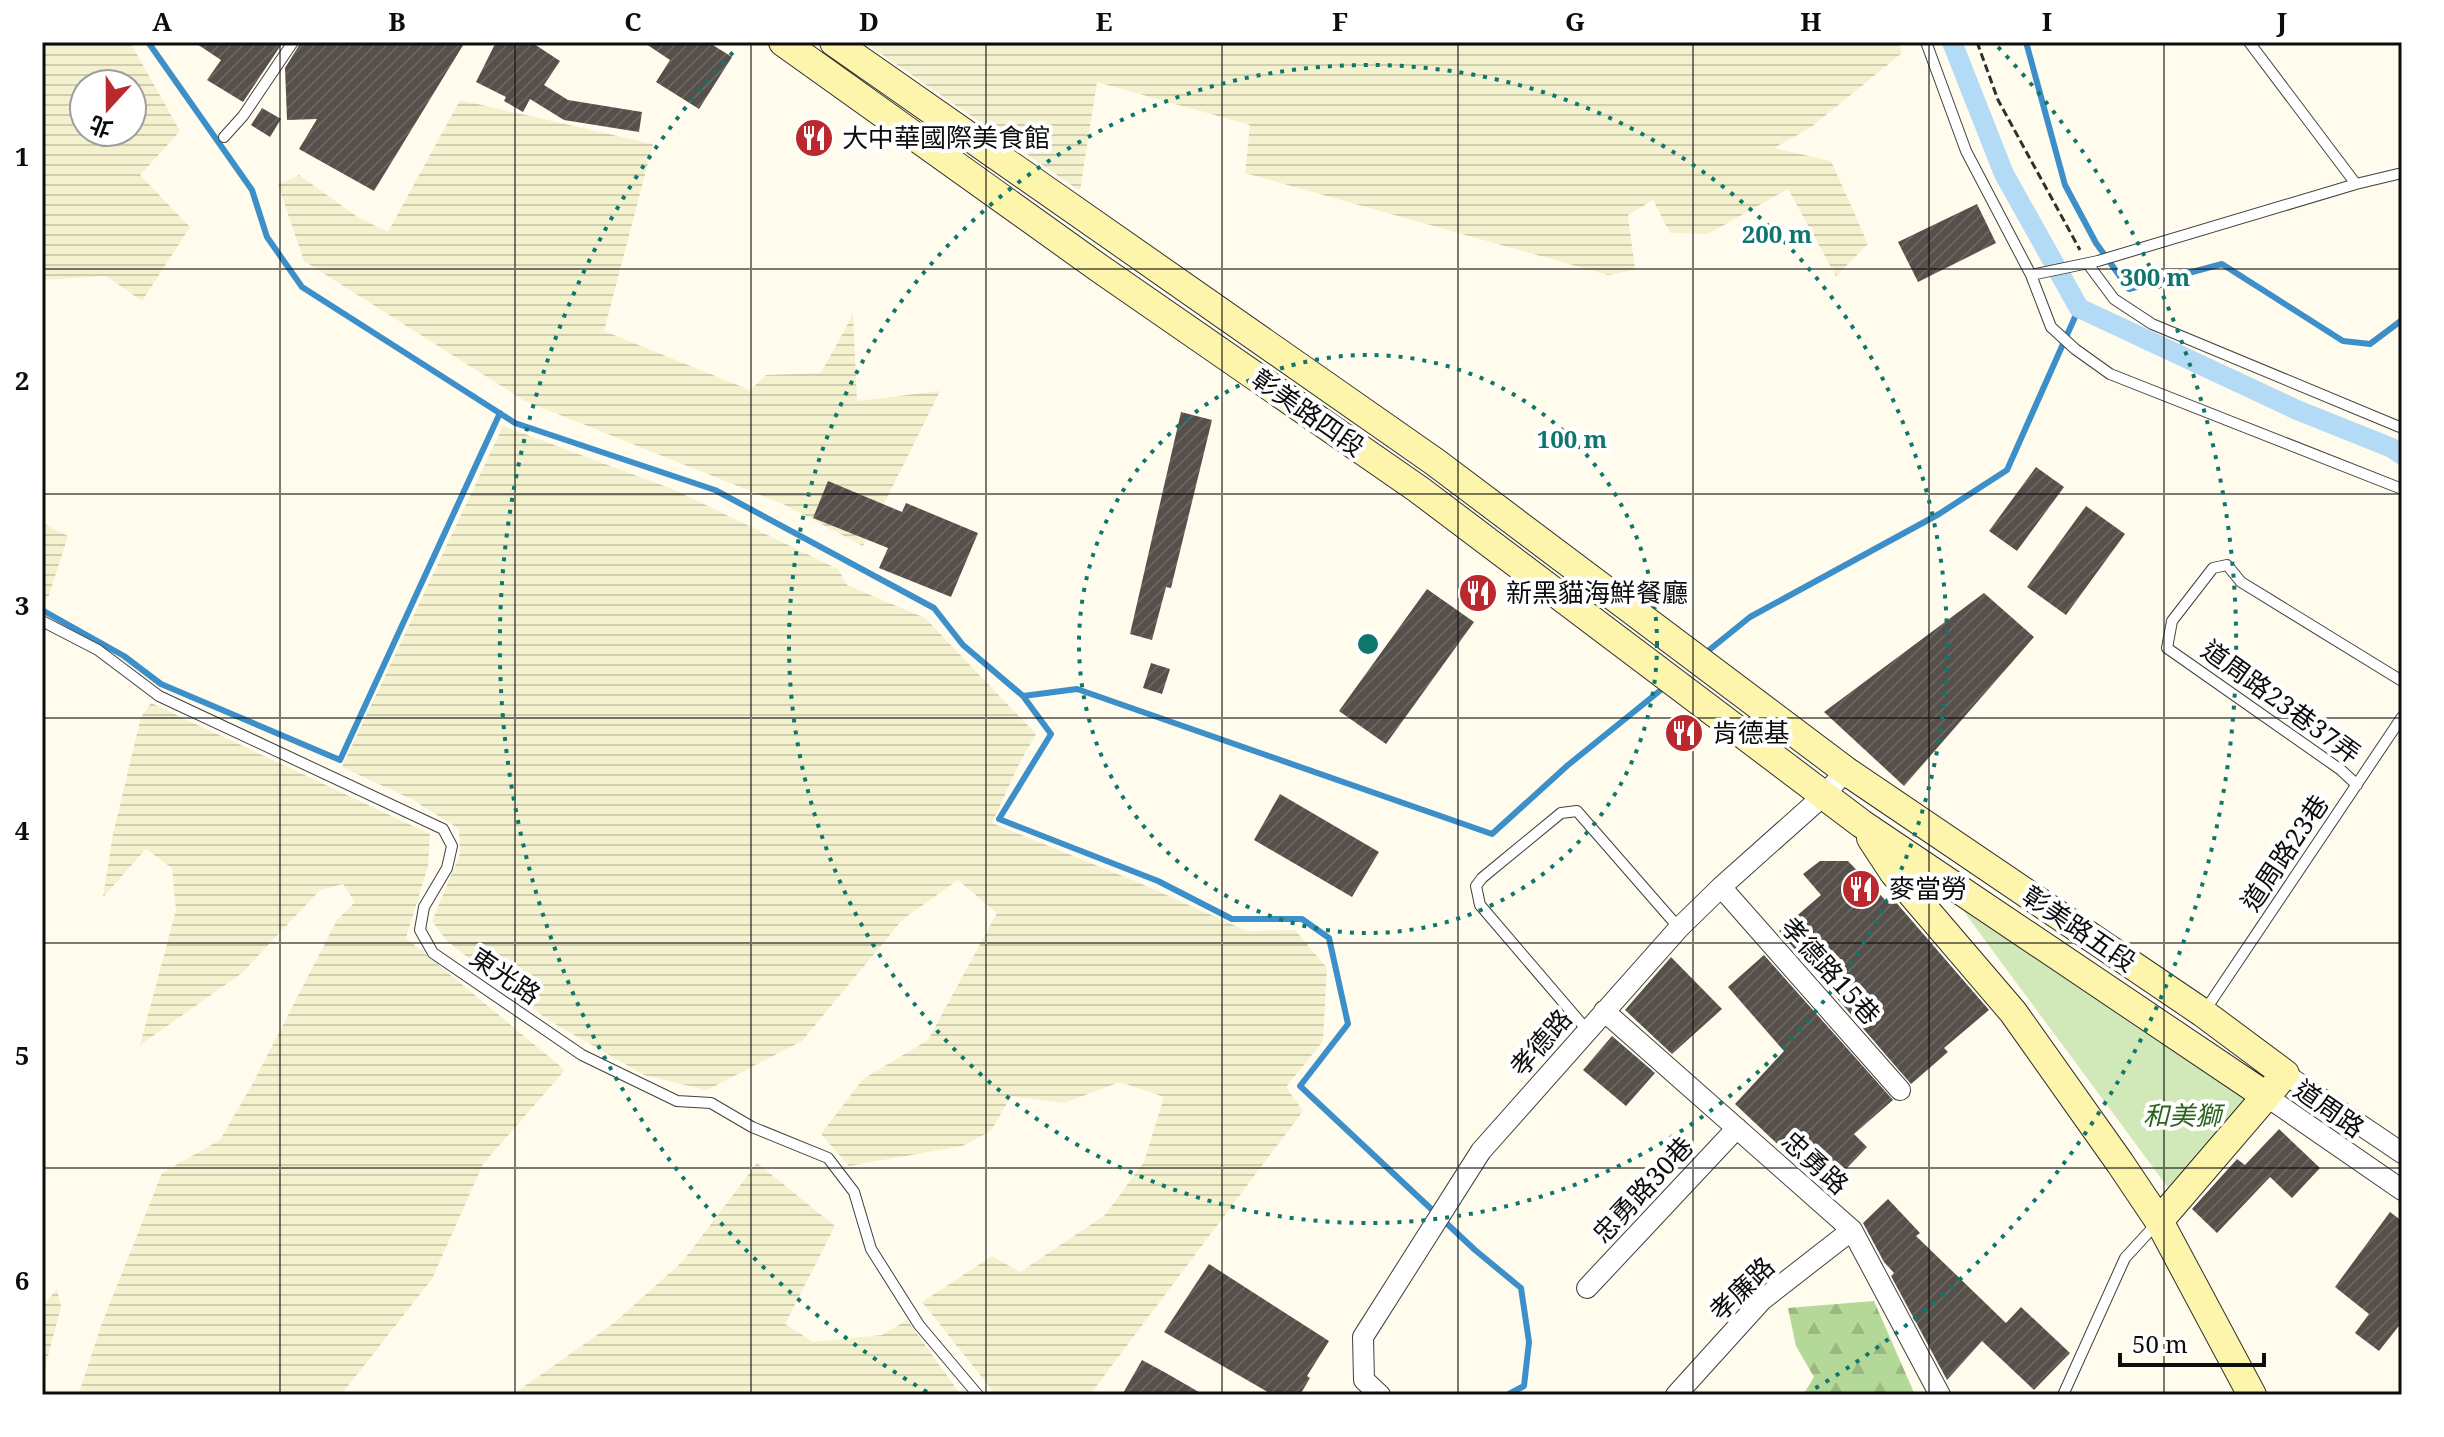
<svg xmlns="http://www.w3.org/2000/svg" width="2444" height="1437" font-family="'Noto Serif','Noto Sans TC',serif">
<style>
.farmland{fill:url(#farmland-rules);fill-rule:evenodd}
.grass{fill:#d1e8b9}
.forest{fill:url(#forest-firs)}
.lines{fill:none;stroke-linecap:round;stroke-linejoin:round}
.stream{stroke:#3d8fca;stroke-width:6}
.canal{stroke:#b4dbf5;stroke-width:20}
.building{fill:url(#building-hatch)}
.lane-casing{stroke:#404040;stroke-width:12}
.street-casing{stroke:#404040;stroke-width:22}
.secondary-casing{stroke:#2f2f2f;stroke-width:30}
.path{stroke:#2f2f2f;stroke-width:3;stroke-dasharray:8 4;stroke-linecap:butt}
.lane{stroke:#fff;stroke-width:10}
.street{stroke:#fff;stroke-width:20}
.secondary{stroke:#fdf5ab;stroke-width:28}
.grid{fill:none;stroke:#0d0d0d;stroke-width:2;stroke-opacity:0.55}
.ring{fill:none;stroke:#0f766e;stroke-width:4;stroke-dasharray:4 8}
.labels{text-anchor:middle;stroke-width:8;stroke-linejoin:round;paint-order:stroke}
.poi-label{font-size:26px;fill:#0d0d0d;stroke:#fff;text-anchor:start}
.street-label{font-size:26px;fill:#0d0d0d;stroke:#fff}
.park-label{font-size:26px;font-style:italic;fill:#2c641f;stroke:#fff}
.centre{fill:#0f766e;stroke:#fff;stroke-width:4}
.ring-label{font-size:24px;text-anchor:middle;font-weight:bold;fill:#0f766e;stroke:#fff;stroke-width:8;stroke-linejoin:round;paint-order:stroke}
.neatline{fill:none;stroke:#0d0d0d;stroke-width:3}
.grid-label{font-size:26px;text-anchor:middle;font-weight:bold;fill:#0d0d0d}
</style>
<defs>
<pattern id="farmland-rules" width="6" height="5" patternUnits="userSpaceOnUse" patternTransform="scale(2)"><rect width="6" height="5" fill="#f4f1cf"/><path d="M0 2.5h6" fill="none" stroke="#d0cdb1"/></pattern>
<pattern id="forest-firs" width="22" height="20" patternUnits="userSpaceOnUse" patternTransform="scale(2)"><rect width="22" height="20" fill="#b4d898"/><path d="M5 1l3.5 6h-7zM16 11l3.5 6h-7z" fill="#9ab882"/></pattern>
<pattern id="building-hatch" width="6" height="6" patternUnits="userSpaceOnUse" patternTransform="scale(2)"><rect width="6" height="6" fill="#564f4a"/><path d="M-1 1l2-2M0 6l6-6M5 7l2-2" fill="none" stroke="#696460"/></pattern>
</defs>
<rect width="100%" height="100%" fill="#fffcee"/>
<path class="farmland" d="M42 42H130L180 131 140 175 190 227 142 301 106 276 42 280ZM132 84V132H84V84Z
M864 42H1898L1902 53 1810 128 1774 148 1831 161 1868 244 1836 276 1788 189 1708 234 1670 233 1653 200 1628 215 1635 270 1608 275 1245 173 1250 125 1097 82 1080 191Z
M460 100 653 144 604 331 750 390 766 375 821 373 853 314 857 401 940 391 863 546 783 504 525 401 304 261 278 185 299 175 359 218 388 232Z
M503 426 675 490 838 569 847 585 925 618 1036 734 1018 766 992 823 1135 881 1247 931 1295 930 1327 968 1323 1041 1286 1087 1303 1111 1092 1392 1095 1395H996L922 1302 992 1256 1020 1272 1105 1215 1144 1162 1164 1097 1120 1082 1064 1103 1011 1096 991 1131 962 1146 849 1166 821 1134 863 1079 928 1040 997 913 958 880 903 919 802 1041 707 1090 644 1075 548 1020 447 941 432 921 460 854 459 829 413 800 342 767Z
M42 523 68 536 48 598 42 597Z
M151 703 430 834 428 866 406 938 565 1070 483 1164 432 1279 341 1395H78L102 1323 162 1173 220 1140 253 1083 337 920 355 902 343 884 320 890 242 973 140 1045 176 910 172 868 146 849 103 897 113 834 141 717Z
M757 1163 835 1226 785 1324 813 1342 882 1335 907 1320 961 1395H512L614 1323 683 1261Z
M57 1289 61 1307 42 1378V1307Z"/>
<path class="grass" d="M1956 901 2268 1112 2175 1197Z"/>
<path class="forest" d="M1874 1301 1915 1395H1803L1814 1377 1796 1346 1788 1308Z"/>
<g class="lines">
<path class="stream" d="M148 42 252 190 267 237 302 287 515 423 715 490 934 608 963 645 1023 696 1077 689 1492 834 1568 765 1667 685
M2026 42 2065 185 2096 243 2129 289 2222 264 2343 341 2370 344 2402 320
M42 610 124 656 161 684 340 760 500 413
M1703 655 1750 617 1939 514 2007 470 2079 308
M1023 696 1051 734 999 819 1158 881 1232 919H1302L1329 938 1348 1024 1300 1086 1475 1250 1521 1288 1529 1342 1524 1386 1507 1395"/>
<path class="canal" d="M1952 42 2004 174 2079 308 2297 410 2392 448 2402 455"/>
</g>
<path class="building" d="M194 42H283L243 102 207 80 221 60Z
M301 42H465L374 191 299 149 317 119 287 120 285 68Z
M496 42H531L560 61 544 85 568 100 642 112 639 132 564 120 530 99 523 112 504 101 506 97 476 82Z
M643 42H708L732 57 699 109 656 82 670 60Z
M262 108 281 119 270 137 251 125Z
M1977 204 1996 243 1918 282 1898 242Z
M1181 412 1212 420 1171 588 1166 587 1152 640 1130 634Z
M2036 467 2064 487 2017 551 1989 531Z
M828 481 902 512 906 503 978 533 951 597 879 568 888 548 813 518Z
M2086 506 2125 534 2066 615 2027 587Z
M1427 589 1474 622 1386 744 1339 711Z
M1984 593 2034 637 1904 786 1824 712Z
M1151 663 1170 669 1162 694 1143 688Z
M1280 794 1379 852 1352 897 1254 840Z
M1820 861H1848L1889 904 1894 900 1989 1010 1944 1048 1948 1052 1911 1084 1779 931 1821 895 1803 874Z
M1764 955 1893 1100 1854 1134 1867 1147 1826 1190 1735 1104 1784 1051 1728 987Z
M1671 957 1722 1009 1672 1054 1625 1010Z
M1612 1036 1655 1073 1626 1106 1583 1070Z
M2279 1129 2320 1168 2292 1198 2270 1177 2217 1233 2192 1209 2237 1159 2245 1165Z
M1888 1199 1920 1233 1916 1236 2006 1323 2021 1307 2070 1353 2034 1390 1982 1341 1947 1380 1891 1276 1894 1273 1884 1262 1863 1223Z
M2390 1212 2402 1221V1322L2379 1351 2355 1333 2369 1314 2335 1287Z
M1209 1264 1329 1341 1307 1376 1310 1378 1300 1395H1273L1164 1332Z
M1142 1360 1166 1373 1204 1395H1122Z"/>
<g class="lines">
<defs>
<path id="lane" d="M1926 42 1966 151 2031 275
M2249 42 2356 184
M224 137 243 116 293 42
M2402 173 2356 184 2098 261 2031 275 2051 327 2075 349 2110 374 2402 489
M2088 264 2114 299 2152 324 2402 428
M42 621 98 650 159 696 443 829 452 846 447 868 424 907 420 930 433 953 582 1055 677 1101 711 1103 752 1127 828 1158 854 1192 871 1249 919 1325 978 1395
M2357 785 2341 770 2167 648 2172 621 2213 568 2227 565 2241 582 2402 681
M2204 1012 2402 717
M1587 1030 1480 905 1476 886 1482 878 1561 813 1577 811 1679 928
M2063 1395 2125 1258 2158 1222"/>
<path id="street" d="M1721 887 1900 1090
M1604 1011 1852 1230 1940 1395
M2285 1074 2402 1153
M2266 1096 2402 1190
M1587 1288 1737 1128
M1380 1395 1364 1380 1363 1337 1481 1151 1679 928 1721 887 1823 796 1846 771
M1676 1395 1762 1300 1852 1230"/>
<path id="secondary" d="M783 42 1099 268 1418 489 1862 824 2266 1096
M834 42 1435 462 1846 771 2203 1013 2285 1074 2159 1221
M1871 838 1894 873 2013 1012 2120 1163 2159 1221 2252 1395"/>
</defs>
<use href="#lane" class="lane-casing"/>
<use href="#street" class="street-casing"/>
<use href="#secondary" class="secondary-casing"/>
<path class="path" d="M1977 42 1998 100 2080 250"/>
<use href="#lane" class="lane"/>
<use href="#street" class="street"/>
<use href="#secondary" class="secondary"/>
</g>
<path class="grid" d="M280 42V1395M515 42V1395M751 42V1395M986 42V1395M1222 42V1395M1458 42V1395M1693 42V1395M1929 42V1395M2164 42V1395M42 269H2402M42 494H2402M42 718H2402M42 943H2402M42 1168H2402"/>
<g class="ring">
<circle cx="1368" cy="644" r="289"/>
<circle cx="1368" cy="644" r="579"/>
<path d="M927 1392A868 868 0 0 1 738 47M1998 47A868 868 0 0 1 1809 1392"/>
</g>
<defs>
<symbol id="restaurant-disc" viewBox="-11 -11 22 22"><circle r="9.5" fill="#ba292d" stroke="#fff"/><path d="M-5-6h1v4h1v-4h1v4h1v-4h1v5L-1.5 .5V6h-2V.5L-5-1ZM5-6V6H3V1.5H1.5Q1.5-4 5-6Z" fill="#fff"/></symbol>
</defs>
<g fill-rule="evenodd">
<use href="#restaurant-disc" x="792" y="116" width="44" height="44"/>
<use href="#restaurant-disc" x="1456" y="571" width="44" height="44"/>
<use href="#restaurant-disc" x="1662" y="711" width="44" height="44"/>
<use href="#restaurant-disc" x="1839" y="867" width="44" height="44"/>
</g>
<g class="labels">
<g class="poi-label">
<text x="842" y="147">大中華國際美食館</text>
<text x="1506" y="602">新黑貓海鮮餐廳</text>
<text x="1712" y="742">肯德基</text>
<text x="1889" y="898">麥當勞</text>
</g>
<g class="street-label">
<text transform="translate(1308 413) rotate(35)" y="9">彰美路四段</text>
<text transform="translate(2281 702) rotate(36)" y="9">道周路23巷37弄</text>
<text transform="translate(2285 853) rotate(-56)" y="9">道周路23巷</text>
<text transform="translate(2079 929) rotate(34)" y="9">彰美路五段</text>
<text transform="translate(1830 971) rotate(48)" y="9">孝德路15巷</text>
<text transform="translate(505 976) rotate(34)" y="9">東光路</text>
<text transform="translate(1541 1043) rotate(-49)" y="9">孝德路</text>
<text transform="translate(2329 1109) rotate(35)" y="9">道周路</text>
<text transform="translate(1815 1163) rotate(42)" y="9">忠勇路</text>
<text transform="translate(1643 1190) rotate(-47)" y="9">忠勇路30巷</text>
<text transform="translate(1742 1289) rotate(-44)" y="9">孝廉路</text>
</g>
<g class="park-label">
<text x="2182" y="1125">和美獅</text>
</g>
</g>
<circle cx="1368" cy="644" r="12" class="centre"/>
<g class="ring-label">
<text x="1777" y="243">200 m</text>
<text x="2155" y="286">300 m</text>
<text x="1572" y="448">100 m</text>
</g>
<rect width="2444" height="1437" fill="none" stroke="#ffffff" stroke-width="88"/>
<g transform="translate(108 108) rotate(201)"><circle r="38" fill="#ffffff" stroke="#9e9e9e" stroke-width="2"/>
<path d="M0-6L14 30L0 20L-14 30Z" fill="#ba292d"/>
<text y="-12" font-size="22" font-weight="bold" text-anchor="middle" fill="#0d0d0d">北</text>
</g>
<path d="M2120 1353v12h144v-12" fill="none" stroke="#0d0d0d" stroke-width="4"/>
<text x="2132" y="1353" font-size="24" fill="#0d0d0d" stroke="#ffffff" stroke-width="6" paint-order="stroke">50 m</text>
<rect x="44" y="44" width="2356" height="1349" class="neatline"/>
<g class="grid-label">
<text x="162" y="31">A</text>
<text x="397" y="31">B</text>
<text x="633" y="31">C</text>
<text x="869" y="31">D</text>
<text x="1104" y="31">E</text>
<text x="1340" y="31">F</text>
<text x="1575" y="31">G</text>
<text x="1811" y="31">H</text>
<text x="2047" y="31">I</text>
<text x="2282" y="31">J</text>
<text x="22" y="166">1</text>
<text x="22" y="390">2</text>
<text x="22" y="615">3</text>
<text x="22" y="840">4</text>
<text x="22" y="1065">5</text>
<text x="22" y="1290">6</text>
</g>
</svg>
